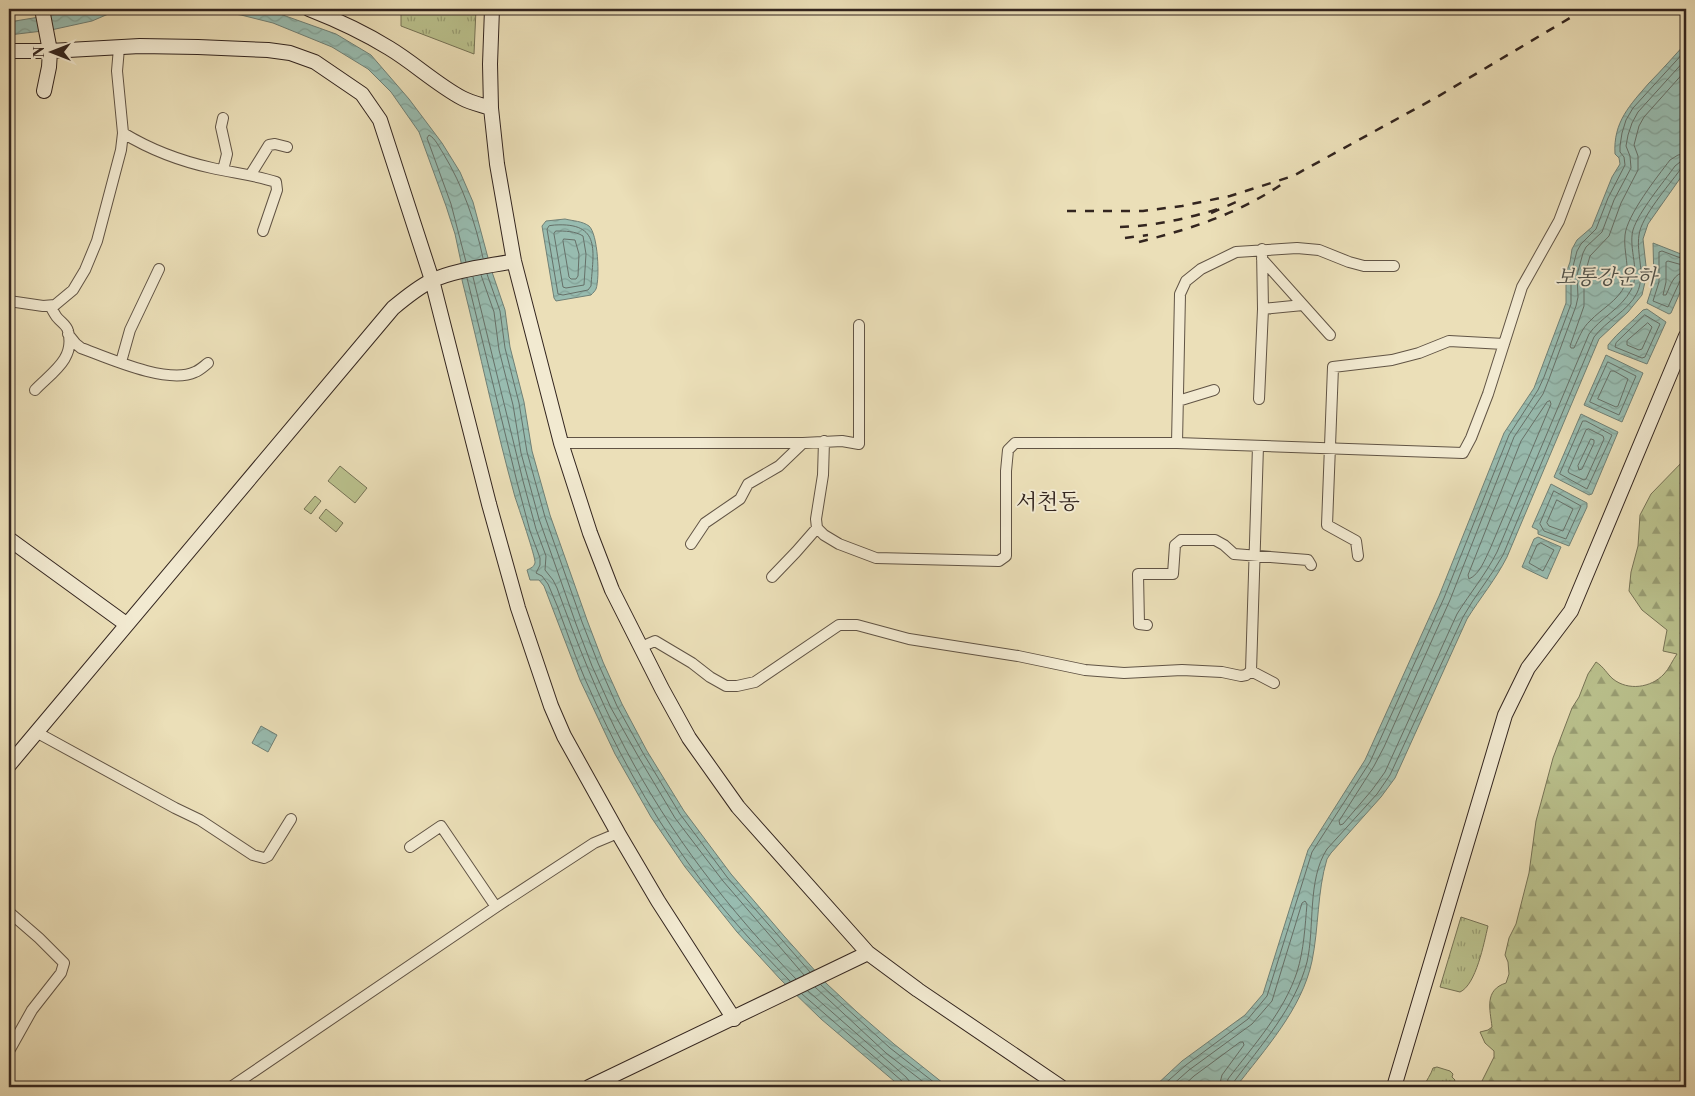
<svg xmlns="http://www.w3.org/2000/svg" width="1695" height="1096" font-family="'Libre Bodoni','Noto Serif KR',serif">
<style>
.grass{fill:url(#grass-tufts);stroke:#767356}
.forest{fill:url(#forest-firs);stroke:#767356}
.pitch{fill:#bac18d;stroke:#767356}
.water{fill:url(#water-waves);stroke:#708076}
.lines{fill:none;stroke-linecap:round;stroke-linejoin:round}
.shore{stroke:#667068;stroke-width:1}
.street-casing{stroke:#615445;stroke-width:12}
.secondary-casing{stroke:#33251f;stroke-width:16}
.street{stroke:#f2ead1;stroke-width:10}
.secondary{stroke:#f2ead1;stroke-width:14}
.rail{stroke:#33251f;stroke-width:2.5;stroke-dasharray:9 9;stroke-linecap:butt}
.labels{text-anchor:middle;stroke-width:4;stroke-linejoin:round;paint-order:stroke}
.water-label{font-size:21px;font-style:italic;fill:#51524a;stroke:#f2ead1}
.quarter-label{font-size:22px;fill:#33251f;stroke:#f2ead1}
</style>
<defs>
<pattern id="grass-tufts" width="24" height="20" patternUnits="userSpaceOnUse" patternTransform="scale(1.25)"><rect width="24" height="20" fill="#bac18d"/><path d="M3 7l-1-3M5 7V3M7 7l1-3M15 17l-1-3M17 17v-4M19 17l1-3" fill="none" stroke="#989d73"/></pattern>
<pattern id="forest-firs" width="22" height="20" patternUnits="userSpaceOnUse" patternTransform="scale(1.25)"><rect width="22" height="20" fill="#bac18d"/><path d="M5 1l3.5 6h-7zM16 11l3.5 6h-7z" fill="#989d73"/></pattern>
<pattern id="water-waves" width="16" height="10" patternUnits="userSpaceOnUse" patternTransform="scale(1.25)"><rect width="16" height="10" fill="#98bcb0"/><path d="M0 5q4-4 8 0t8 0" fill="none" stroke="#83a197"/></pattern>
</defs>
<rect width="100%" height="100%" fill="#ebdfb8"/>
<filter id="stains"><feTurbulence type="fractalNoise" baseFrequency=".004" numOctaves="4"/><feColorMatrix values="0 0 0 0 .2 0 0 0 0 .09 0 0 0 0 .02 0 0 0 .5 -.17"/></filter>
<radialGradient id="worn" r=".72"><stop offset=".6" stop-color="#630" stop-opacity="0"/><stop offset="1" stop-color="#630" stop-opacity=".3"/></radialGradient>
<path class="grass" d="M401 9H476L474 54 401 26Z
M1461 917 1488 926C1484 943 1476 985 1460 992L1440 987Z
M1437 1067 1450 1071 1453 1074 1452 1077 1455 1080 1452 1087H1424C1426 1080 1431 1075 1433 1068Z"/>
<path class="forest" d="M1686 458V1087H1479L1494 1057V1051L1485 1043 1480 1032 1488 1030 1492 1027C1490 1009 1484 990 1506 983L1509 974 1508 962 1505 955 1509 938 1516 924 1529 873 1536 821 1553 758 1572 708 1579 697 1588 674 1596 662C1604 667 1607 674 1613 679 1628 691 1651 688 1664 674 1669 669 1672 661 1677 654L1663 651 1667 630 1642 610 1629 591 1631 572 1638 546 1640 515 1651 494Z"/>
<path class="pitch" d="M340 466 367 488 355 503 328 481Z
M315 496 321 501 311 514 304 509Z
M326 509 343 523 336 532 319 518Z"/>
<path class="water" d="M88 9H132L113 12 92 21 51 30 9 35V22Z
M201 9H266L336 34 371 55 409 99 442 143 460 172 473 202 491 269 505 310 510 347 524 402 532 451 550 515 587 620 603 662 622 704 647 751 684 811 731 874 784 936 827 984 857 1012 894 1044 948 1087H901L821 1019 780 979 737 932 685 867 651 817 615 754 580 680 544 586 539 580H530L527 570C531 568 534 567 535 563 536 558 518 506 515 497 495 425 480 352 462 280L461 262 455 234 446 206 419 132 391 92 368 69 332 47 273 23 241 15Z
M1686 43V170L1648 224 1643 239 1646 266 1645 282 1642 295 1628 312 1599 339 1507 557C1496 579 1480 598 1467 619L1395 778 1381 797 1331 853 1327 859C1317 892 1319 927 1312 961 1302 1009 1265 1049 1236 1087H1154L1182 1061 1245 1015 1263 994 1308 850 1365 760 1439 596 1504 433 1534 388 1566 303V273L1570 262 1572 249 1577 240 1592 227 1612 177 1620 164 1619 158 1615 154C1613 122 1630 105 1649 83 1662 70 1674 56 1686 43Z
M565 219C573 221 582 221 589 226 598 234 600 278 596 289 595 291 593 293 591 295L556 301 554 298 542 226 546 221Z
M1653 243 1686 256V279L1671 313 1669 314 1647 303 1654 281Z
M1647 309 1666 322 1647 364 1608 349V345C1618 332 1632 322 1643 310Z
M1606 355 1643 373 1622 422 1584 405Z
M1581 414 1618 432 1592 494 1589 495 1554 477Z
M1551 484 1587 503V507L1569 546 1538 534V530L1532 527Z
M1538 537 1561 547 1547 579 1522 567 1534 539Z
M261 726 277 735 268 752 252 743Z"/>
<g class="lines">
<path class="shore" d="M1686 59 1638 112 1632 123 1628 135 1626 146 1630 156 1631 168 1614 200 1602 232 1586 247 1583 253 1577 275 1578 297 1576 306 1549 379 1543 394 1514 437 1450 600 1384 747 1374 766 1339 821 1340 825 1343 824 1372 790 1385 772 1457 614C1470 593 1486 574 1497 552L1589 334C1600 318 1621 309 1631 290 1641 272 1628 249 1633 230 1639 211 1663 183 1675 166L1680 162 1686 161
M1686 70 1644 117 1639 126 1634 145 1638 156V170L1621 203 1609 236 1590 256 1584 277V306L1570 346 1571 348H1574C1579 338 1582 328 1590 321 1601 309 1618 301 1625 285 1631 270 1623 251 1625 235 1627 215 1657 177 1670 160L1678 155 1686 154
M555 225C602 222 593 252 591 286L588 290 563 295 558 294 547 229 549 226Z
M556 231C565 231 575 231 583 236L586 254 584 285 566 288 563 287 554 234Z
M564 239 575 240 579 254 578 276 576 279H571L569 277 563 241Z
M1686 260 1662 251 1659 252V282L1653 301 1668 307 1680 281 1686 278
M466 262 451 204 427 138 429 135C435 138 439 147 443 153 463 186 475 221 483 258
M1686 266 1668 261 1666 262V282L1663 295H1666C1671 285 1673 273 1686 272
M487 274 500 311 505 348 519 403 527 452 545 517 582 622 598 663 617 706 643 753 680 814 727 877 810 972
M481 275 494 312 499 350 513 405 521 453 539 519 576 624 592 666 611 708 638 756 675 818 723 881 804 975
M473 277 523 481 536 529 546 556 545 570 553 580 557 588C577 643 598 697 625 748 670 834 729 910 796 979
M467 278 517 482 530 531 540 558V565L536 573 542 576 548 584C562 614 571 648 585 679 613 743 647 807 689 864 719 906 754 945 790 981
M1645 315 1660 324 1645 357 1642 358 1615 347 1616 343Z
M1648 323 1652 327 1642 349 1639 350 1627 345V341Z
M1608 362 1636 376 1619 415 1590 402Z
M1611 371H1614L1628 379 1618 406 1616 407 1598 399Z
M1550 401 1551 404 1490 549C1485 559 1480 574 1469 579L1468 575 1521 441 1547 402Z
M1583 421H1586L1612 435 1587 489 1560 474Z
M1589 429 1603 436 1604 439 1586 479 1584 480 1569 473 1568 471 1586 430Z
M1591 439 1594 440V443L1582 469 1579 470 1578 466Z
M1554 491 1581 506 1566 539 1544 531 1540 524Z
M1557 500 1573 509 1563 531 1549 526 1547 523Z
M1541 543 1554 550 1543 571 1529 563 1537 545Z
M821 985 890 1048 940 1087
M815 987 886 1053 930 1087
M808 991 906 1077 910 1082V1087
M802 994 902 1081 904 1087
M1161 1087 1186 1065 1248 1019 1267 996 1312 852 1370 762 1444 598 1509 435 1538 390 1544 377 1571 304V274L1577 251 1581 244 1596 229 1608 198 1625 165 1624 157 1620 152V146L1622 133 1626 120 1633 108 1686 50
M1170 1087 1189 1070 1252 1024 1272 1001 1302 903 1305 901 1307 904C1305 926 1304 950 1297 972 1284 1012 1253 1046 1228 1079L1226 1087
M1182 1087 1194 1076 1240 1042H1243L1244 1045 1222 1075 1219 1087
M1232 1087 1233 1083C1261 1045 1295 1008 1307 962 1315 927 1307 880 1327 849L1377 794 1390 775 1463 617C1475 595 1491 577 1503 555L1594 337C1606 321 1628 311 1637 293 1646 274 1636 254 1639 235 1641 217 1669 185 1680 170L1686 167"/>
<defs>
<path id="street" d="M223 118 221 127 227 154 223 170
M123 133C151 150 180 161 212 168 234 173 255 175 276 182L277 190 263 231
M251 174 269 145 275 144 287 147
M1262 259 1330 335
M9 301 43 306 55 305 73 290 85 270 97 241 121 150 123 133 117 71 119 48
M1263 309 1303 305
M68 334 76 344 81 348C108 358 168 385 195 372 200 370 204 366 208 363
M121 362 130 330 159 269
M35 390C51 373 76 359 68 331 67 325 59 321 56 316 54 313 52 309 50 306
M1259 399 1263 309 1262 249
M1178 401 1214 390
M824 441 823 475 816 519 817 528 824 535 839 544 876 558 999 561 1006 556V471L1008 450 1015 443H1177L1463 453 1471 438 1488 394 1522 287 1559 221 1585 152
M561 443H803L842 441 859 444V325
M1177 443 1180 294 1186 281 1201 269 1236 252 1297 248 1319 250 1349 262 1364 266H1394
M691 544 705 523 740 499 748 484 779 466 803 443
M1358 556 1356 541 1327 525 1333 367 1392 360 1419 353 1449 341 1504 344
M772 577 796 552 817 528
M1147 625 1139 624 1138 574H1173L1175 545 1181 540H1215L1224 545 1234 554 1308 560 1311 565
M641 647 655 641 692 663 710 677 726 686H737L755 682 839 625H857L909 639 1018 656 1085 670 1124 673 1182 670 1222 672 1241 676 1246 675 1251 671 1258 446
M1251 671 1274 683
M36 732 175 808 200 820 253 855 264 858 268 856 291 819
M410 847 441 826 496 907
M9 912 39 938 64 963 61 973 32 1010 9 1051
M231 1087 496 907 594 843 618 833"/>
<path id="secondary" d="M42 9 50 51 49 67 44 91
M309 9C337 20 363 32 389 48 414 63 436 84 462 98 471 103 482 105 491 108
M492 9 490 64 491 108 497 164 514 261 561 443 590 533 612 590 662 689 689 738 738 807 868 953 918 990 1061 1087
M9 51H50L140 46 198 47 268 50 290 53 315 62 362 94 380 120 432 280 489 504 518 608 551 706 564 736 618 833 658 901 734 1019
M9 539 126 624
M9 765 393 308C405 298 417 288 431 281 453 270 490 266 514 261
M589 1087 868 953
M1394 1087 1505 715 1528 668 1571 611 1686 336"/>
</defs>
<use href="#street" class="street-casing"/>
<use href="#secondary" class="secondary-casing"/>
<use href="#street" class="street"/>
<use href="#secondary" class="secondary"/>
<path class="rail" d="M1067 211H1143L1182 206 1230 196 1293 176 1437 97 1585 9
M1211 213 1243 199
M1120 227C1153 226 1186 219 1218 209
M1125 238 1148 235
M1139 242C1190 229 1238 214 1282 184"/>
</g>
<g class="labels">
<g class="water-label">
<text x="1606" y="284">보통강운하</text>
</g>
<g class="quarter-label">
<text x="1048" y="509">서천동</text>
</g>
</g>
<rect width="1695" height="1096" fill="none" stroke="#ebdfb8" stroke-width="30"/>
<rect x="10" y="10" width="1675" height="1076" fill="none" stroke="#33251f" stroke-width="2.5"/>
<rect x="15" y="15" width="1665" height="1066" fill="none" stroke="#33251f"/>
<g transform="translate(52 52) rotate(270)" stroke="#f2ead1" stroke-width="4" paint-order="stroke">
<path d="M0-4L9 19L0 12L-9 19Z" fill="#33251f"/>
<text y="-8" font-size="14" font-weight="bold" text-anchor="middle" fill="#33251f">N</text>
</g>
<rect width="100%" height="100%" filter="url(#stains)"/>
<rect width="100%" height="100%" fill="url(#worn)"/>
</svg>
